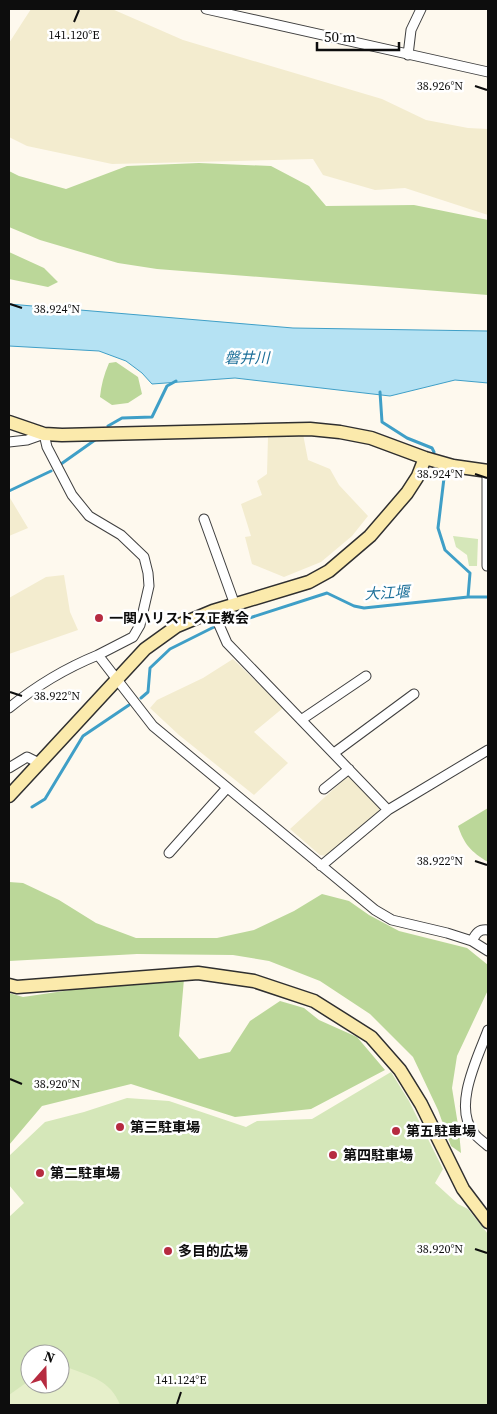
<svg xmlns="http://www.w3.org/2000/svg" width="497" height="1414" font-family="'Source Serif 4','Noto Sans JP',serif">
<style>
.farmland{fill:#f3eccf}
.green{fill:#d5e7b9;fill-rule:evenodd}
.forest{fill:#bbd799}
.pitch{fill:#e6efca}
.water{fill:#b5e2f3;stroke:#3f9fc7}
.lines{fill:none;stroke-linecap:round;stroke-linejoin:round}
.stream{stroke:#3f9fc7;stroke-width:3}
.street-casing{stroke:#404040;stroke-width:11}
.secondary-casing{stroke:#2f2f2f;stroke-width:15}
.street{stroke:#fff;stroke-width:9}
.secondary{stroke:#fbeaac;stroke-width:12}
.ticks{fill:none;stroke:#0d0d0d;stroke-width:2}
.poi-dot{fill:#b62b40;stroke:#fff;stroke-width:2}
.labels{text-anchor:middle;stroke-width:5;stroke-linejoin:round;paint-order:stroke}
.poi-label{font-size:14px;font-weight:bold;fill:#0d0d0d;stroke:#fff;text-anchor:start}
.water-label{font-size:15px;font-style:italic;fill:#1c6f99;stroke:#fff}
.ticks-label{font-size:12px;text-anchor:middle;fill:#0d0d0d;stroke:#fff;stroke-width:5;stroke-linejoin:round;paint-order:stroke}
</style>
<rect width="100%" height="100%" fill="#fef9ee"/>
<path class="farmland" d="M31 9H112L183 40 382 99 426 120 468 128 488 129V215L405 188 375 190 323 175 313 159 112 164 27 146 9 137V43Z
M303 434 308 460 330 469 339 485 368 516 352 536 321 562 284 577 252 564 245 537 251 536 241 504 262 495 257 481 267 474 268 436Z
M10 498 28 528 9 536V499Z
M64 575 70 612 78 630 9 654V598L46 577Z
M233 659 283 708 254 732 288 763 254 795 179 735 150 708 157 700 203 678Z
M349 775 379 806V813L327 856 320 855 290 829Z"/>
<path class="green" d="M453 536 478 539 477 566H469L467 555 456 547Z
M391 1072 409 1101 443 1169 435 1183 458 1204 468 1209 488 1234V1405H9V1217L24 1203 9 1185V1156L45 1122 84 1112 127 1098 169 1101 246 1127 257 1121 312 1119ZM30 1354H60V1384H30Z"/>
<path class="forest" d="M199 163 271 166 309 186 326 206 414 205 488 220V295L157 269 118 263 40 240 9 227V171L19 176 66 189 127 166Z
M9 252 44 268 58 282 48 287 9 279Z
M116 362 138 377 142 394 128 403 112 405 100 397C101 386 104 374 109 363Z
M488 808V862C471 852 464 844 458 826Z
M9 882 23 883 59 900 96 923 136 938H217L254 930 294 911 322 894 349 901 369 915 399 931 467 948 488 965V990L457 1056 452 1088 459 1131 461 1153 451 1146 438 1110 413 1057 370 1014 320 981 269 961 233 955 137 954 9 961Z
M184 979 179 1036 199 1059 230 1052 250 1021 280 1001 304 1008 319 1020 357 1037 385 1070 311 1109 235 1117 131 1084 42 1106 9 1145V993L23 997 105 985Z"/>
<path class="pitch" d="M67 1367C89 1376 111 1380 120 1405H9V1395L30 1380V1384H60V1368Z"/>
<path class="water" d="M9 304 293 328 488 331V383L455 380 390 396 235 378 152 384 142 373 126 361 99 351 9 346Z"/>
<g class="lines">
<path class="stream" d="M380 392 382 422 407 438 432 448 434 452
M108 426 122 418 152 417 167 386 176 381
M61 464 95 440
M444 478 438 528 445 550 470 573 468 597
M9 491 51 471
M224 622 243 620 327 593 354 606 364 608 468 597H488
M141 698 148 692 150 668 170 649 214 627
M32 807 45 799 83 736 129 705"/>
<defs>
<path id="street" d="M206 9 488 72
M408 55 411 30 421 9
M9 442 27 440 44 434 47 447 72 495 89 516 121 535 144 557 148 573 149 586 140 625 133 637 98 655 153 726 375 910 392 920 447 933 472 941 488 951
M487 471V566H488
M204 519 235 605
M213 611 227 643 388 810
M9 708C36 686 66 668 98 655
M301 720 366 676
M334 753 414 694
M9 768 27 757 39 763
M324 789 349 769
M169 853 227 788
M321 866 388 810 488 750
M472 941C476 933 479 929 488 930
M488 1030C478 1057 452 1107 474 1133 477 1138 484 1142 488 1146"/>
<path id="secondary" d="M9 422 44 434 62 435 310 429 340 432 371 438 425 458 453 466 488 471
M9 796 145 649 177 626 213 611 309 582 329 571 370 536 407 493 418 476 425 458
M9 985 17 987 198 973 254 981 314 1001 371 1037 400 1070 421 1104 463 1189 488 1222"/>
</defs>
<use href="#street" class="street-casing"/>
<use href="#secondary" class="secondary-casing"/>
<use href="#street" class="street"/>
<use href="#secondary" class="secondary"/>
</g>
<path class="ticks" d="M74 22 79 10M475 86 487 90M10 304 22 308M475 474 487 478M10 692 22 696M475 861 487 865M10 1079 22 1084M475 1249 487 1253M177 1404 181 1392"/>
<g class="poi-dot">
<circle cx="99" cy="618" r="5"/>
<circle cx="120" cy="1127" r="5"/>
<circle cx="396" cy="1131" r="5"/>
<circle cx="333" cy="1155" r="5"/>
<circle cx="40" cy="1173" r="5"/>
<circle cx="168" cy="1251" r="5"/>
</g>
<g class="labels">
<g class="poi-label">
<text x="109" y="623">一関ハリストス正教会</text>
<text x="130" y="1132">第三駐車場</text>
<text x="406" y="1136">第五駐車場</text>
<text x="343" y="1160">第四駐車場</text>
<text x="50" y="1178">第二駐車場</text>
<text x="178" y="1256">多目的広場</text>
</g>
<g class="water-label">
<text x="247" y="363">磐井川</text>
<text transform="translate(387 593) rotate(-3)" y="5">大江堰</text>
</g>
</g>
<g class="ticks-label">
<text x="74" y="39">141.120°E</text>
<text x="440" y="90">38.926°N</text>
<text x="57" y="313">38.924°N</text>
<text x="440" y="478">38.924°N</text>
<text x="57" y="700">38.922°N</text>
<text x="440" y="865">38.922°N</text>
<text x="57" y="1088">38.920°N</text>
<text x="440" y="1253">38.920°N</text>
<text x="181" y="1384">141.124°E</text>
</g>
<rect width="497" height="1414" fill="none" stroke="#0d0d0d" stroke-width="20"/>
<g transform="translate(45 1369) rotate(20)"><circle r="24" fill="#ffffff" stroke="#9e9e9e"/>
<path d="M0-4L9 19L0 12L-9 19Z" fill="#b62b40"/>
<text y="-8" font-size="14" font-weight="bold" text-anchor="middle" fill="#0d0d0d">N</text>
</g>
<path d="M317 42v8h82v-8" fill="none" stroke="#0d0d0d" stroke-width="2.5"/>
<text x="324" y="42" font-size="15" fill="#0d0d0d" stroke="#ffffff" stroke-width="4" paint-order="stroke">50 m</text>
</svg>
